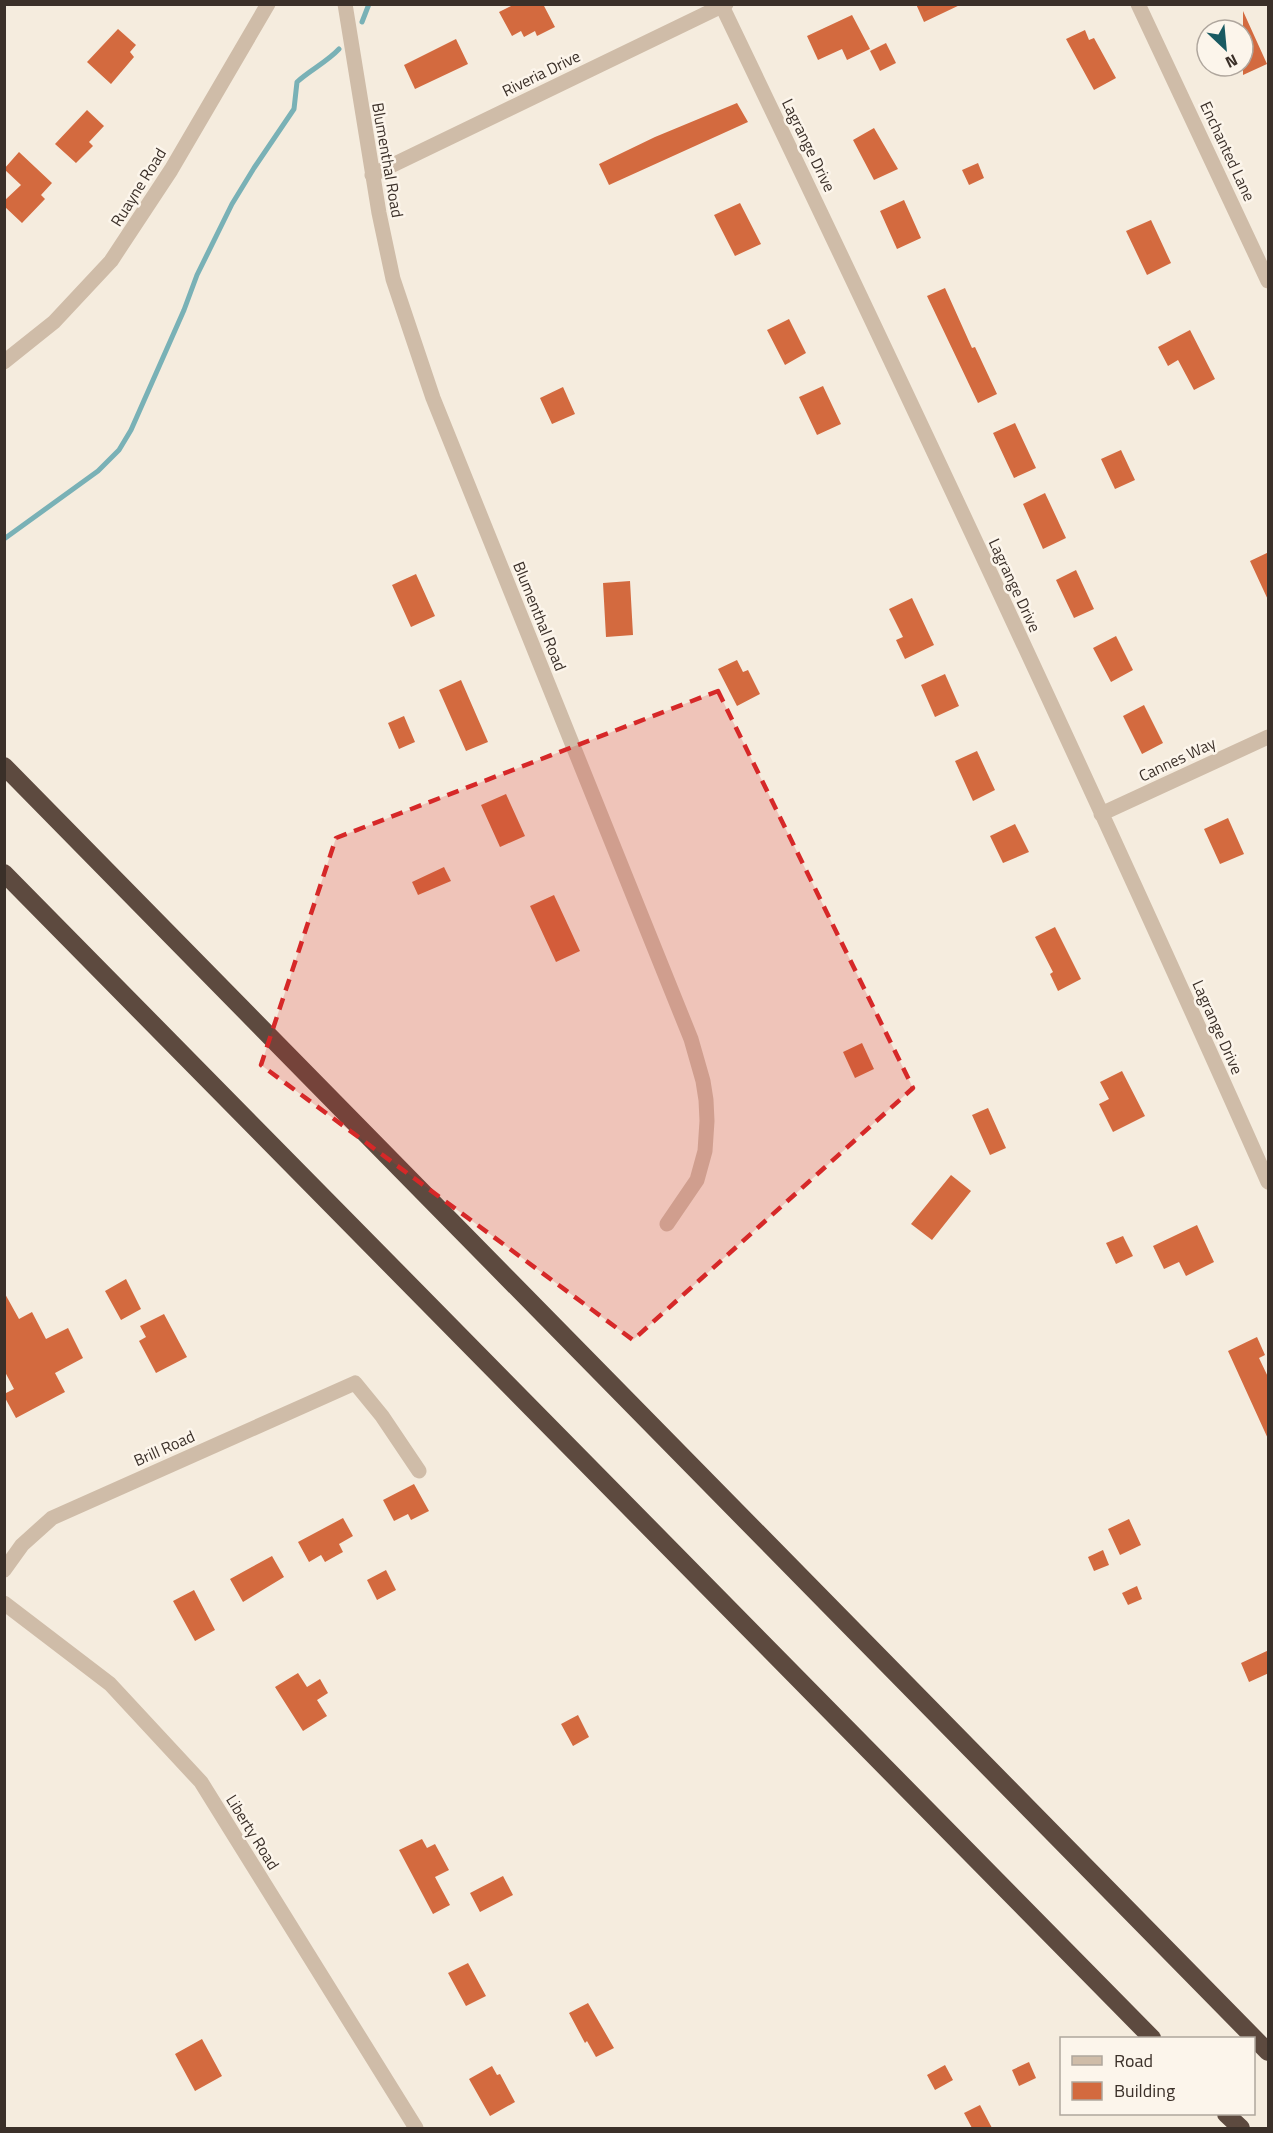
<svg xmlns="http://www.w3.org/2000/svg" width="1273" height="2133" font-family="'Titillium Web',sans-serif">
<style>
.lines{fill:none;stroke-linecap:round;stroke-linejoin:round}
.stream{stroke:#79b1b6;stroke-width:5}
.building{fill:#d36a3f}
.minor{stroke:#cfbca8;stroke-width:15}
.highway{stroke:#5d4a3f;stroke-width:18}
.marked{fill:#d62828;fill-opacity:0.2;stroke:#d62828;stroke-width:4.5;stroke-dasharray:12 8;stroke-linejoin:round}
.labels{text-anchor:middle;stroke-width:5;stroke-linejoin:round;paint-order:stroke}
.street-label{font-size:16px;fill:#3b3029;stroke:#fcf5eb}
</style>
<rect width="100%" height="100%" fill="#f5ecde"/>
<g class="lines">
<path class="stream" d="M362 22 369 4
M4 539 98 471 119 450 131 430 184 310 197 275 232 204 254 168 294 109 297 82C310 70 327 62 339 49"/>
</g>
<path class="building" d="M515 4H543L555 27 537 36 535 31 524 37 521 31 512 36 499 12Z
M916 4H962L924 22Z
M1243 11 1267 64 1243 75Z
M852 15 870 49 847 60 842 49 818 60 807 36Z
M118 29 136 45 130 52 134 57 111 84 87 62Z
M1085 30 1089 40 1094 38 1116 78 1094 90 1066 39Z
M456 39 468 64 415 89 404 65Z
M886 43 896 63 880 71 870 51Z
M737 103 748 122 609 185 599 164 655 137Z
M87 110 104 126 89 142 93 146 76 163 55 144Z
M874 128 898 169 874 180 853 140Z
M19 152 52 183 41 195 45 199 22 223 4 206V201L21 185 4 169Z
M978 163 984 178 969 185 962 170Z
M904 200 921 238 897 249 880 211Z
M740 203 761 244 735 256 714 215Z
M1151 220 1171 263 1147 275 1126 231Z
M945 288 972 348 975 347 997 394 978 403 927 296Z
M789 319 806 353 785 365 767 330Z
M1190 330 1215 379 1194 390 1178 360 1168 366 1158 347Z
M823 386 841 424 817 435 799 397Z
M563 387 575 414 552 424 540 398Z
M1015 423 1036 468 1014 478 993 433Z
M1121 450 1135 480 1115 489 1101 459Z
M1045 493 1066 538 1043 549 1023 504Z
M1269 552V602L1250 561Z
M1076 570 1094 609 1074 618 1056 580Z
M416 574 435 616 411 627 392 585Z
M630 581 633 635 606 637 603 583Z
M912 598 934 645 905 659 896 640 903 637 889 609Z
M1116 636 1133 670 1111 682 1093 648Z
M737 660 743 672 748 670 760 694 737 706 718 669Z
M945 674 959 706 935 717 921 685Z
M461 680 488 742 466 751 439 690Z
M1144 705 1163 743 1142 754 1123 716Z
M404 716 415 742 399 749 388 723Z
M977 751 995 790 973 801 955 761Z
M506 794 525 836 500 847 481 805Z
M1228 818 1244 854 1220 864 1204 829Z
M1015 824 1029 852 1003 863 990 836Z
M444 867 451 881 418 895 412 882Z
M554 895 580 951 556 962 530 906Z
M1055 927 1081 979 1058 991 1050 974 1053 972 1035 937Z
M862 1043 874 1069 855 1078 843 1052Z
M1122 1071 1145 1116 1113 1132 1099 1104 1109 1099 1100 1082Z
M988 1108 1006 1148 990 1155 972 1115Z
M951 1175 971 1191 932 1240 911 1224Z
M1197 1225 1214 1262 1186 1276 1179 1262 1164 1269 1153 1246Z
M1123 1236 1133 1256 1116 1264 1106 1243Z
M126 1279 141 1309 121 1320 105 1291Z
M4 1292 19 1319 32 1312 46 1339 68 1328 83 1358 55 1373 65 1392 16 1418 4 1396V1394L14 1389 4 1370Z
M164 1314 187 1357 156 1373 139 1341 146 1337 140 1326Z
M1257 1337 1265 1355 1259 1358 1269 1379V1441L1228 1351Z
M414 1484 429 1511 411 1520 408 1514 394 1521 383 1500Z
M343 1518 353 1536 339 1544 343 1552 325 1562 321 1555 309 1562 298 1542Z
M1129 1519 1141 1545 1120 1555 1108 1529Z
M1103 1550 1109 1565 1094 1571 1088 1557Z
M272 1556 284 1577 243 1602 230 1579Z
M386 1570 396 1590 377 1600 367 1580Z
M1137 1586 1142 1599 1128 1605 1122 1593Z
M194 1590 215 1630 195 1641 173 1601Z
M1269 1650V1673L1249 1682 1241 1663Z
M298 1673 307 1687 320 1679 328 1693 317 1700 327 1716 303 1731 275 1687Z
M578 1715 589 1737 573 1746 561 1724Z
M422 1839 427 1848 435 1844 449 1870 435 1877 450 1905 433 1914 399 1850Z
M503 1876 513 1895 480 1912 470 1893Z
M468 1963 486 1996 466 2006 448 1973Z
M588 2003 614 2048 596 2057 587 2041 585 2043 569 2013Z
M202 2039 222 2076 195 2091 175 2054Z
M1029 2062 1036 2078 1019 2086 1012 2070Z
M945 2065 953 2080 935 2090 927 2075Z
M492 2066 497 2075 500 2074 515 2102 490 2116 469 2079Z
M980 2105 992 2128H972L964 2113Z"/>
<g class="lines">
<path class="minor" d="M345 4 379 213 393 279 433 398 691 1039 703 1081 706 1100 707 1121 705 1151 697 1180 667 1224
M1138 4 1268 281
M722 6C909 396 1093 787 1268 1182
M372 175 726 4
M4 362 54 322 111 261 171 170 268 4
M1101 814 1268 737
M4 1570 22 1545 52 1518 355 1383 382 1416 419 1471
M4 1603 110 1684 201 1782 416 2128"/>
<path class="highway" d="M4 766 1268 2052
M4 873 1152 2038
M1226 2114 1241 2128"/>
</g>
<path class="marked" d="M718 691 913 1088 633 1340 261 1065 336 838Z"/>
<g class="labels">
<g class="street-label">
<text transform="translate(541 73) rotate(-26)" y="6">Riveria Drive</text>
<text transform="translate(809 145) rotate(64)" y="6">Lagrange Drive</text>
<text transform="translate(1228 151) rotate(65)" y="6">Enchanted Lane</text>
<text transform="translate(388 160) rotate(80)" y="6">Blumenthal Road</text>
<text transform="translate(138 187) rotate(-58)" y="6">Ruayne Road</text>
<text transform="translate(1015 585) rotate(65)" y="6">Lagrange Drive</text>
<text transform="translate(540 616) rotate(68)" y="6">Blumenthal Road</text>
<text transform="translate(1177 759) rotate(-25)" y="6">Cannes Way</text>
<text transform="translate(1218 1027) rotate(66)" y="6">Lagrange Drive</text>
<text transform="translate(164 1448) rotate(-24)" y="6">Brill Road</text>
<text transform="translate(253 1832) rotate(58)" y="6">Liberty Road</text>
</g>
</g>
<rect width="1273" height="2133" fill="none" stroke="#3b3029" stroke-width="12"/>
<rect x="1060" y="2037" width="195" height="78" fill="#fcf5eb" stroke="#afa69d" stroke-width="1.5"/>
<rect x="1072" y="2056" width="30" height="9" fill="#cfbca8" stroke="#afa69d" stroke-width="1.5"/>
<text x="1114" y="2067" font-size="18" fill="#3b3029">Road</text>
<rect x="1072" y="2082" width="30" height="18" fill="#d36a3f" stroke="#afa69d" stroke-width="1.5"/>
<text x="1114" y="2097" font-size="18" fill="#3b3029">Building</text>
<g transform="translate(1225 48) rotate(154)"><circle r="28" fill="#fcf5eb" stroke="#afa69d" stroke-width="1.5"/>
<path d="M0-4.5L10 22L0 15L-10 22Z" fill="#195a62"/>
<text y="-9" font-size="16" font-weight="bold" text-anchor="middle" fill="#3b3029">N</text>
</g>
</svg>
